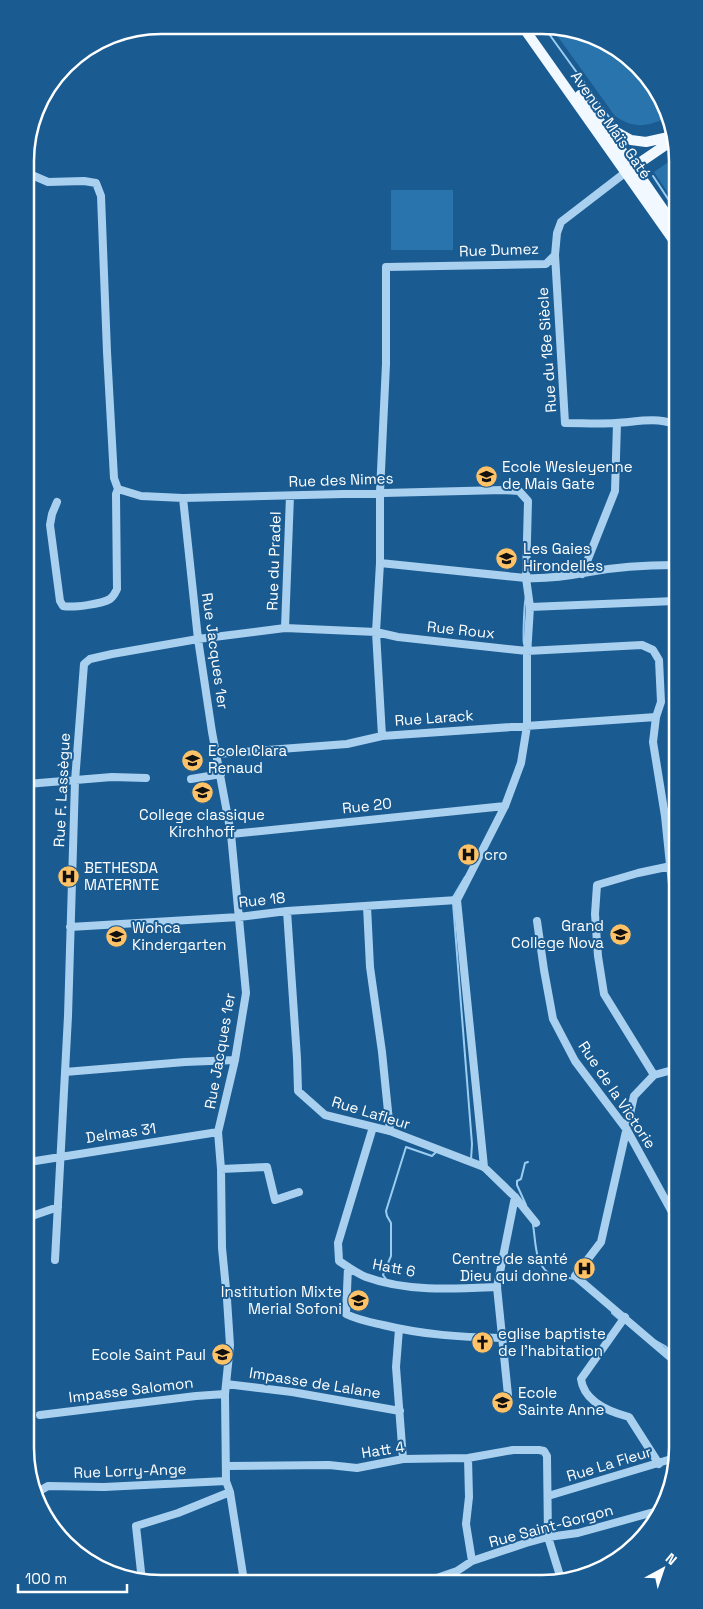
<svg xmlns="http://www.w3.org/2000/svg" width="703" height="1609" font-family="'Space Grotesk',sans-serif">
<style>
.green{fill:#2a74ad}
.lines{fill:none;stroke-linecap:round;stroke-linejoin:round}
.stream{stroke:#9ccdf1;stroke-width:2}
.minor{stroke:#a9d0ef;stroke-width:8}
.major{stroke:#f1f8ff;stroke-width:10}
.labels{text-anchor:middle;stroke-width:4;stroke-linejoin:round;paint-order:stroke}
.street-label{font-size:15px;fill:#fff;stroke:#1a5b91}
.poi-label{font-size:15px;fill:#fff;stroke:#1a5b91;text-anchor:start}
.rim{fill:none;stroke:#fff;stroke-width:2.5}
</style>
<rect width="100%" height="100%" fill="#1a5b91"/>
<path class="green" d="M551 27 568 28 632 59 668 117C647 127 634 129 615 116Z
M674 158V202L654 172Z
M391 190H453V250H391Z"/>
<g class="lines">
<path class="stream" d="M544 27 614 124
M653 176 674 208
M524 644C523 639 524 603 526 597
M452 899 465 877
M453 903 472 1144 471 1160
M526 1205 517 1185V1181L521 1179 525 1163 528 1162
M533 1225C536 1241 534 1264 550 1274 555 1277 567 1277 574 1279
M386 1279 383 1275 391 1256V1223L387 1216 386 1211 406 1147 432 1156 436 1152
M612 1313 620 1320
M656 1341 665 1346 677 1358"/>
<path class="minor" d="M25 172 48 182 84 181 96 183 101 196 107 352 114 478 118 489 141 496 183 498 503 490 519 491 528 501 526 578 530 607 527 655V726L521 763 505 806 457 900
M555 255 565 423C582 423 599 424 616 423 636 422 655 417 674 424
M183 498 198 639 212 732 231 834 246 993 235 1060 218 1132 221 1169 222 1248 227 1299 230 1345 225 1394 226 1481 230 1492 244 1581
M57 502 52 514 50 525 60 601 63 606C73 608 102 604 110 599 114 596 115 593 117 589L116 494 118 489
M380 563 526 578C548 579 568 576 589 572 616 567 647 565 675 565
M582 574 615 491 617 423
M530 607 675 601
M285 628 290 496
M382 736 376 632 380 563V492L386 364V267L546 264 555 255 557 233 561 222 626 172
M216 754 347 744 382 736 656 717
M191 779 221 774
M27 784 112 777 146 778
M231 834 505 806
M457 900 484 1167
M367 906 370 967 382 1052 390 1131
M287 911 297 1058 298 1091 325 1115 390 1131 484 1167 515 1197 536 1223
M537 921 544 970 553 1019 575 1061 627 1130 677 1221
M70 927 239 917 287 911 457 900
M676 1069 654 1075 634 1096 601 1242 575 1276 677 1363
M65 1072 185 1062 235 1060
M654 1075 604 994 598 956 595 914 597 885 638 873 671 866
M373 1127 338 1243 339 1261C347 1266 356 1273 366 1277 407 1292 454 1289 497 1287
M29 1162 218 1132
M221 1169 267 1167 275 1200 299 1192
M29 1217 58 1207
M55 1260 68 1016 75 781 84 664 90 659 112 654 198 639 285 628 376 632 398 637 527 651 642 645 653 650 659 660 661 702 656 717 653 742 665 816 676 923
M348 1267 346 1314C358 1320 370 1322 383 1325 424 1335 460 1337 502 1338
M625 1317 581 1379C584 1402 610 1412 629 1417L659 1464
M399 1329 396 1367 403 1459
M226 1384 292 1392 400 1411
M508 1395 497 1287 515 1197
M40 1415 196 1396 225 1394
M468 1458 469 1497 466 1524 472 1561
M226 1466 329 1465 357 1468 403 1459 468 1458 513 1450H539L544 1451 547 1456 548 1537 561 1579
M36 1493 48 1486 104 1487 226 1481
M548 1496 678 1457
M141 1576 157 1581
M431 1580 457 1571 472 1561 526 1543 548 1537 578 1533 661 1510
M558 1580 601 1565
M142 1581 136 1526 178 1513 230 1492"/>
<path class="major" d="M523 27 674 241
M580 95 634 167 674 225
M606 126 631 140 646 142 673 136
M629 170 673 140"/>
</g>
<defs>
<symbol id="school-disc" viewBox="-11 -11 22 22"><circle r="9.5" fill="#ffc267" stroke="#1a5b91"/><path d="M0-5L7-2L0 1L-7-2ZM-4 1L0 2.5L4 1V4Q0 6-4 4Z" fill="#111"/></symbol>
<symbol id="hospital-disc" viewBox="-11 -11 22 22"><circle r="9.5" fill="#ffc267" stroke="#1a5b91"/><path d="M-5-5h3v3.5h4V-5h3V5h-3V1.5h-4V5h-3Z" fill="#111"/></symbol>
<symbol id="church-disc" viewBox="-11 -11 22 22"><circle r="9.5" fill="#ffc267" stroke="#1a5b91"/><path d="M-1.2-6h2.4v3.5h3.3v2.4h-3.3V6h-2.4V-.1h-3.3v-2.4h3.3Z" fill="#111"/></symbol>
</defs>
<g fill-rule="evenodd">
<use href="#school-disc" x="474" y="464" width="25" height="25"/>
<use href="#school-disc" x="494" y="546" width="25" height="25"/>
<use href="#school-disc" x="180" y="748" width="25" height="25"/>
<use href="#school-disc" x="190" y="780" width="25" height="25"/>
<use href="#hospital-disc" x="456" y="842" width="25" height="25"/>
<use href="#hospital-disc" x="56" y="864" width="25" height="25"/>
<use href="#school-disc" x="608" y="922" width="25" height="25"/>
<use href="#school-disc" x="104" y="924" width="25" height="25"/>
<use href="#hospital-disc" x="572" y="1256" width="25" height="25"/>
<use href="#school-disc" x="346" y="1288" width="25" height="25"/>
<use href="#church-disc" x="470" y="1330" width="25" height="25"/>
<use href="#school-disc" x="210" y="1342" width="25" height="25"/>
<use href="#school-disc" x="490" y="1390" width="25" height="25"/>
</g>
<g class="labels">
<g class="street-label">
<text transform="translate(611 125) rotate(55)" y="5">Avenue Maïs Gaté</text>
<text transform="translate(499 250) rotate(-2)" y="5">Rue Dumez</text>
<text transform="translate(547 350) rotate(-94)" y="5">Rue du 18e Siècle</text>
<text transform="translate(341 480) rotate(-2)" y="5">Rue des Nimes</text>
<text transform="translate(274 561) rotate(-88)" y="5">Rue du Pradel</text>
<text transform="translate(461 630) rotate(6)" y="5">Rue Roux</text>
<text transform="translate(215 651) rotate(82)" y="5">Rue Jacques 1er</text>
<text transform="translate(434 718) rotate(-4)" y="5">Rue Larack</text>
<text transform="translate(62 790) rotate(-87)" y="5">Rue F. Lassègue</text>
<text transform="translate(367 806) rotate(-6)" y="5">Rue 20</text>
<text transform="translate(262 900) rotate(-6)" y="5">Rue 18</text>
<text transform="translate(220 1051) rotate(-80)" y="5">Rue Jacques 1er</text>
<text transform="translate(617 1095) rotate(56)" y="5">Rue de la Victorie</text>
<text transform="translate(371 1113) rotate(17)" y="5">Rue Lafleur</text>
<text transform="translate(121 1133) rotate(-8)" y="5">Delmas 31</text>
<text transform="translate(394 1268) rotate(11)" y="5">Hatt 6</text>
<text transform="translate(315 1383) rotate(9)" y="5">Impasse de Lalane</text>
<text transform="translate(131 1390) rotate(-7)" y="5">Impasse Salomon</text>
<text transform="translate(383 1450) rotate(-9)" y="5">Hatt 4</text>
<text transform="translate(609 1464) rotate(-17)" y="5">Rue La Fleur</text>
<text transform="translate(130 1471) rotate(-2)" y="5">Rue Lorry-Ange</text>
<text transform="translate(551 1526) rotate(-15)" y="5">Rue Saint-Gorgon</text>
</g>
<g class="poi-label">
<text x="502" y="472">Ecole Wesleyenne<tspan x="502" dy="17">de Mais Gate</tspan></text>
<text x="523" y="554">Les Gaies<tspan x="523" dy="17">Hirondelles</tspan></text>
<text x="208" y="756">Ecole Clara<tspan x="208" dy="17">Renaud</tspan></text>
<text x="202" y="820" text-anchor="middle">College classique<tspan x="202" dy="17">Kirchhoff</tspan></text>
<text x="484" y="860">cro</text>
<text x="84" y="873">BETHESDA<tspan x="84" dy="17">MATERNTE</tspan></text>
<text x="604" y="931" text-anchor="end">Grand<tspan x="604" dy="17">College Nova</tspan></text>
<text x="132" y="933">Wohca<tspan x="132" dy="17">Kindergarten</tspan></text>
<text x="568" y="1264" text-anchor="end">Centre de santé<tspan x="568" dy="17">Dieu qui donne</tspan></text>
<text x="342" y="1297" text-anchor="end">Institution Mixte<tspan x="342" dy="17">Merial Sofoni</tspan></text>
<text x="498" y="1339">eglise baptiste<tspan x="498" dy="17">de l'habitation</tspan></text>
<text x="206" y="1360" text-anchor="end">Ecole Saint Paul</text>
<text x="518" y="1398">Ecole<tspan x="518" dy="17">Sainte Anne</tspan></text>
</g>
</g>
<path d="M0 0H703V1609H0ZM161 34H542A127 127 0 0 1 669 161V1448A127 127 0 0 1 542 1575H161A127 127 0 0 1 34 1448V161A127 127 0 0 1 161 34Z" fill="#1a5b91" fill-rule="evenodd"/>
<path class="rim" d="M161 34H542A127 127 0 0 1 669 161V1448A127 127 0 0 1 542 1575H161A127 127 0 0 1 34 1448V161A127 127 0 0 1 161 34Z"/>
<g transform="translate(663 1569) rotate(40)" stroke="#1a5b91" stroke-width="4" paint-order="stroke">
<path d="M0-4L9 19L0 12L-9 19Z" fill="#ffffff"/>
<text y="-8" font-size="14" font-weight="bold" text-anchor="middle" fill="#ffffff">N</text>
</g>
<path d="M18 1584v8h109v-8" fill="none" stroke="#ffffff" stroke-width="2.5"/>
<text x="25" y="1584" font-size="15" fill="#ffffff" stroke="#1a5b91" stroke-width="4" paint-order="stroke">100 m</text>
</svg>
